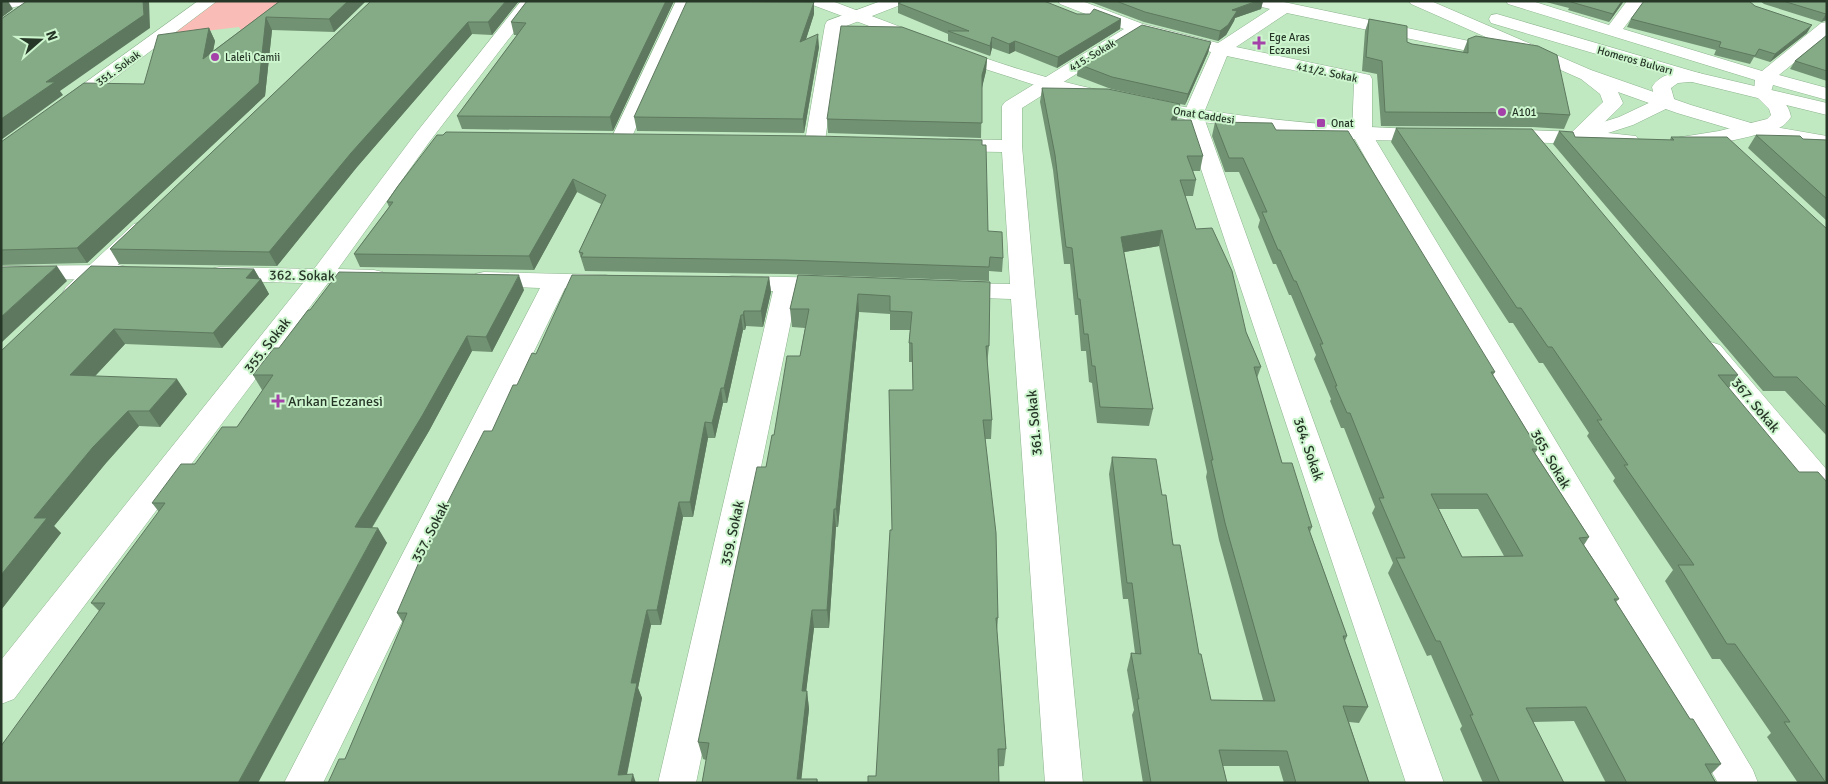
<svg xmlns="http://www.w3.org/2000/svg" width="1828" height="784" font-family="Signika,sans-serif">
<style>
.green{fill:#fabcb6}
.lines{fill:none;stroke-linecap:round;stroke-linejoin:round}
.street-casing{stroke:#8cb38d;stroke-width:1}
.secondary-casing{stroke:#8cb38d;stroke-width:1}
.primary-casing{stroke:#8cb38d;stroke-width:1}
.street{fill:#fff;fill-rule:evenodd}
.secondary{fill:#fff;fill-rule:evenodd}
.primary{fill:#fff;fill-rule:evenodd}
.wall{fill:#729373;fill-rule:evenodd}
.shaded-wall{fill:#5d785e}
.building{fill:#85ab86;stroke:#5d785e;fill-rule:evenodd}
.poi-dot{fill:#a442a9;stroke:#cdf5ce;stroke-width:2}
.labels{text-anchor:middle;stroke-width:4;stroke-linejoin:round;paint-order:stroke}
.far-poi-label{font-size:11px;fill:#263627;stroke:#cdf5ce;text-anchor:start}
.far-street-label{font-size:11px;fill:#263627;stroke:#cdf5ce}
.street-label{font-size:14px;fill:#263627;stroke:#cdf5ce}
.poi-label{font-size:14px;fill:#263627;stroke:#cdf5ce;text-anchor:start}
</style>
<rect width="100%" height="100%" fill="#c0e8c1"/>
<path class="green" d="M209 1H287L242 32 239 27 163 36Z"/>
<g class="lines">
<defs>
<path id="street" d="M198 1H217L75 108 68 110 61 108 58 104 61 100Z
M521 1H538L430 141 338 269 374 270 383 272 386 277 383 282 374 284 328 283 14 699 1 704V660L303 283 219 281 210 279 207 274 210 269 219 267 314 269 416 133Z
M676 1H692L631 139 628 143 621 145 614 143 611 139Z
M881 1H905L903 4 841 28 825 141 822 145 815 147 808 145 805 141 825 25 827 21Z
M1058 1H1082L1143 24 1218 43 1270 9 1258 6 1256 3 1257 1H1279L1469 41 1472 45 1469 49 1463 50 1287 13 1236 47 1370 75 1372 79V134L1753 770 1758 783H1718L1352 134 1354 83 1227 56 1203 115 1444 783H1406L1183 115 1211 52 1140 34 1022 108V146L1035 292 1083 783H1045L1011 299 952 297 943 295 940 290 943 285 952 283 1010 284 1002 152 949 151 942 149 939 145 942 141 949 139 1002 140V106L1005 102 1124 29 1060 4Z
M1506 1H1532L1609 25 1627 1H1644L1623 29 1762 71 1821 23 1827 22V36L1779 75 1827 88V100L1773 85 1770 95 1763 97 1756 95 1754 91 1755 80 1508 4Z
M119 265 127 267 131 272 127 277 119 279 1 280V266Z
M484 272 606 275 615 277 618 282 615 287 606 289 565 288 323 783H284L540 288 484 286 475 284 472 279 475 274Z
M732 276 834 278 843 280 846 285 843 290 834 292H797L696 783H658L773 291 732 290 723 288 720 283 723 278Z
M1711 342 1720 345 1827 470V502L1816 499 1702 357 1698 351 1702 345Z"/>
<path id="secondary" d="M1 1H30L28 4 1 10Z
M808 1H832C905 28 978 59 1053 79 1176 111 1303 127 1430 129L1437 131 1440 135 1437 139 1430 141 1362 140 1193 121 1041 87 982 68 810 4Z
M1689 72 1700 73 1703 77 1700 81 1678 83 1671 88 1675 102 1672 106 1633 125 1608 133 1636 136 1639 140 1636 144 1629 146 1500 141 1493 139 1490 135 1493 131 1500 129 1581 132 1584 128 1619 117 1655 100 1652 87C1660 74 1675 72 1689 72Z
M1763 88C1776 92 1789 103 1791 117 1788 121 1784 126 1779 128 1761 135 1693 151 1675 146L1672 142 1675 138 1719 131 1767 119 1771 115 1769 109 1754 94 1756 90Z
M142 222 150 224 153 229 150 234 84 297 75 300 66 297 63 292 66 287 134 224Z"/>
<path id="primary" d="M1409 1H1431L1591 70 1691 105 1751 123 1827 136V148L1741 132 1677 113 1618 92 1623 103 1620 107 1585 141 1578 143 1571 141 1568 137 1571 133 1603 102 1600 94 1581 79 1411 4Z
M1497 14 1699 73 1827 103V115L1688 81 1491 23 1489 19 1491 15Z"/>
</defs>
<use href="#street" class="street-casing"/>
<use href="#secondary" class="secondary-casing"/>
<use href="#primary" class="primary-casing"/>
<use href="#street" class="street"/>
<use href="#secondary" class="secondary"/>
<use href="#primary" class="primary"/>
</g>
<path class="wall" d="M280 1H366L334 32 272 30 265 96 87 263 1 265V142L144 84 209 28 215 41 213 51Z
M371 1H519L492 35 472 34 357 167 277 266 119 264 110 249Z
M527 1H674L613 131 462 129 457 116 517 35H514L511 22Z
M1088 1H1263L1261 9 1235 18 1234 21 1226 35 1218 41 1144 22Z
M1542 1H1624L1609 22 1568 10 1569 8Z
M1760 1H1827V20L1821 22 1764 4Z
M898 3 1077 14 1121 19 1120 29 1057 68 1015 51 1009 54 992 48 990 56 948 41V34L898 13Z
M1755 6 1807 33 1770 62 1754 57 1750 64 1714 55 1716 50 1627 27 1631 19Z
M814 14 806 39 819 47 804 133 637 131 634 117Z
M1369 19 1407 42 1412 44 1463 52 1468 39 1570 115 1564 129 1532 127 1381 126 1377 74 1362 71 1365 31Z
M1827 35V81L1790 69 1795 61Z
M1211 42 1208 53 1185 105 1111 89 1077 76 1078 64Z
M987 58 986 71 982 86 981 138 828 133 827 119Z
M1042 88 1177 119V120L1203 156 1200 171H1193L1196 180 1193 196H1185L1196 229 1246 332 1261 367 1257 378 1282 463 1312 527 1310 532 1347 636 1345 641 1368 707 1359 723 1349 722 1369 783H1284L1279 766H1223L1227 783H1143L1132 715 1134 710 1127 670 1131 653H1135L1128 599H1123L1109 474 1112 457 1162 495 1199 654 1211 700H1263L1219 540 1206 477 1207 472 1159 246 1124 252 1153 409 1149 426 1097 423 1092 383 1089 382 1086 351H1081L1078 315H1075L1070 264H1064L1053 170 1040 102Z
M1215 122 1276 130 1495 372 1493 375 1538 449 1535 453 1589 537 1584 545 1619 599 1616 602 1690 719 1721 764 1711 774 1716 783H1606L1574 721 1533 722 1564 783H1483L1460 729 1462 726 1431 655 1427 656 1388 573 1393 563 1372 513 1375 507 1344 428H1341L1330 401 1331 399 1314 359 1316 355 1291 295H1289L1276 264H1273L1258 227 1260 220 1239 172H1225L1212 136ZM1439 509H1478L1504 556 1462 557Z
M1396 128 1738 375 1729 388 1827 783H1798L1767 737 1771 733 1720 659H1712L1665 581 1673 570 1613 481 1615 478 1587 436 1589 433 1543 363H1539L1513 323H1509L1391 142Z
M1559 131 1575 137 1670 140 1671 137 1827 229V436L1785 391H1763L1553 144Z
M1756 135 1803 139 1827 140V221L1748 148Z
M982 145 988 231 1003 258 1002 272 989 271V281L787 274 585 271 579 252 601 204 577 192 534 270 360 267 354 254 389 207 387 202 398 186Z
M254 269 269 294 222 348 125 344 95 376 187 394 160 427 139 426 106 463 54 526 61 533 1 610V351Z
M798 275 990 282 989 346 987 365 992 420 991 439H985L998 618 997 631 1006 749 1004 766 876 776 892 530 913 390 912 362H909V343L910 330H890V314L859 312 838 527H836L829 628H814L806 691H807L809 709 801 779H817L818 783H702L706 760 703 759 698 742 774 435 800 356 805 328 792 327 790 309Z
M769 277 771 292 763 327 746 326 745 330H743L727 403H723L715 438H708L693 517H683L661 625H651L638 688 642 698 627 775 636 783 345 759 403 623 397 613 492 431 536 354Z
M524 290 492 352 472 351 429 431 372 528 387 543 99 611 91 603 159 512 152 503 237 427 263 390H262L253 375 279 348Z"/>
<path class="shaded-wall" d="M1 1H8L13 9 1 18Z
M143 1H149L150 28 60 91 63 95 1 140V119Z
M348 1H366L334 32 329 19Z
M506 1H519L492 35 488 22Z
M666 1H674L613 131 610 117Z
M1263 1 1261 9 1235 18 1234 21 1226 35 1218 41 1220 31 1232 10 1256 2Z
M1622 1H1624L1609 22 1613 14Z
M814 2V14L801 55 800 42Z
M1826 14H1827V20L1821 22Z
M266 17 272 30 265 96 87 263 77 248Z
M1121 19 1120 29 1057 68 1058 57Z
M468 22 472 34 357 167 277 266 269 252 351 153Z
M1812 25 1807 33 1770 62 1775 54Z
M209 28 215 41 209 72 203 59Z
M818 34 819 47 804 133 803 119Z
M992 37V48L990 56V46Z
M1015 41V51L1009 54V44Z
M1211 42 1208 53 1185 105 1188 94Z
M987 58 986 71 982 88V75Z
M1180 104 1177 119 1168 135 1171 120Z
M573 179 577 192 534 270 529 256Z
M1162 230 1159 246 1119 253 1121 237Z
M57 266 67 281 1 343V317Z
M254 269 260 280 261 279 269 294 222 348 213 333 246 278Z
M519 275 524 290 492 352 486 337Z
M769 277 771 292 763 327 761 311Z
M858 294 859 312 838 527 836 509Z
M744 311 746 326 745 330 743 315Z
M741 315 743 330 727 403 724 388Z
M114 329 125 344 82 390 70 375Z
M467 336 472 351 429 431 363 542 355 527Z
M177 379 187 394 160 427 149 411Z
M721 388 723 403 715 438 712 423Z
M128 411 139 426 106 463 54 526 61 533 1 610V575L34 518 93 447Z
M705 422 708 438 693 517 690 502Z
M679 502 683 517 661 625 657 610Z
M834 509 836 527 829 628 827 610Z
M378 528 387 543 258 783H238Z
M647 610 651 625 638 688 642 698 625 783 618 775 631 683Z
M812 610 814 628 804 709 802 691Z
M807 691 809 709 801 783 797 779Z
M633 774 636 783H631Z"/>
<path class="building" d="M27 1H143L144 15 46 82H55L1 119V19Z
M280 1H348L329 19 266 17 259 83 77 248 1 250V142L84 83 144 84 158 35 209 28 203 59Z
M371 1H506L488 22H468L351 153 269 252 110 249Z
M527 1H666L610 117 457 116 526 23 511 22Z
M687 1 814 2 800 42 818 34 803 119 634 117Z
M903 1H1044L1077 14H1090L1094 9 1121 19 1058 57 1015 41 1009 44 992 37 990 46 948 31H969L898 3Z
M1116 1H1257L1232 10 1237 11 1228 25 1220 31 1145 12Z
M1572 1H1622L1613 14 1571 2Z
M1644 1H1749L1755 6 1812 25 1775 54 1759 49 1755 56 1719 47 1721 42 1631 19Z
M1783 1H1827V14H1826Z
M1369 19 1407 26V42L1412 44 1468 53V39L1476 36 1538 46 1557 55 1570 115 1538 113 1385 112 1382 61 1366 57Z
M1142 25 1211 42 1188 94 1112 77 1078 64Z
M841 26 902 27 987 58 982 75V123L827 119Z
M1827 35V71L1795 61Z
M1042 88 1108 89 1180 104 1171 120H1191L1203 156H1187L1196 180H1180L1196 229 1212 228 1232 271 1246 332 1261 367H1254L1282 463H1292L1312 527H1308L1347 636H1343L1368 707 1343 706 1369 783H1296L1287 751 1219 750 1227 783H1151L1137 699H1139L1131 653 1141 654 1132 583H1127L1112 457 1156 459 1162 495H1166L1173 545H1180L1199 654H1201L1211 700 1275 701 1225 523 1211 460H1213L1162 230 1121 237 1153 409 1100 407 1095 366H1092L1088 334H1084L1080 299H1078L1072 248 1066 247 1055 155Z
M1215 122 1272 123 1276 130 1348 131 1495 372H1491L1538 449H1532L1589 537 1579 538 1619 599H1614L1690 719H1693L1721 764H1705L1716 783H1627L1586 707 1526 708 1564 783H1500L1470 715H1473L1440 641H1436L1396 558H1405L1379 498H1384L1350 413H1347L1335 386H1337L1320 344H1323L1296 281H1294L1280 250H1278L1262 212H1267L1243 158H1229ZM1431 494H1487L1523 556 1462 557Z
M1396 128 1532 129 1738 375H1718L1799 472H1818L1827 482V783H1826L1784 722H1790L1735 644H1727L1678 565H1694L1624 465H1628L1597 420H1602L1552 347H1548L1521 308H1517Z
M1559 131 1573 132 1575 137 1674 140 1671 137H1727L1827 229V408L1797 377H1774Z
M446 132 814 136 982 140V145H986L988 231 1002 232 1003 258 990 257 989 267 786 260 581 257 583 253 579 252 606 195 573 179 529 256 354 254 393 202H387L398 186 437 135H443Z
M1756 135 1800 136 1803 139 1827 140V199Z
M57 266 1 317V267Z
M91 266 254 269 246 278 261 279 213 333 114 329 70 375 177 379 149 411H128L93 447 34 518H47L1 575V351Z
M339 272 519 275 486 337 467 336 422 416 355 527 378 528 238 783H1V746L105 603H91L165 503H152L181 464H195L222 427H237L273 375H253L274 348H279L308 310H310Z
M572 275 769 277 761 311H744L743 315H741L724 388H721L712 423 705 422 690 502H679L657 610H647L631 683H637L618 775 633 774 631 783H328L339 759H345L407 613H397L429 539 484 431H492L513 385H517L532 353 536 354Z
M798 275 990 282 989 346H986L992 420H983L996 533 998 618H996L1006 749H998L999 783H868V776H876L890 530H892L889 390H913L912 343H909L912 312 890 311V296L858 294 836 509H834L827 610H812L802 691H807L797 779H817V783H702L709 743 698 742 757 467H766L772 435H774L787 356H800L809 309H790Z"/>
<g class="poi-dot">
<path d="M1256.5 35.5h5v5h5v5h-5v5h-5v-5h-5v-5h5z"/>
<circle cx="215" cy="57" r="5"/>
<circle cx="1502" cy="112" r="5"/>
<rect x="1316" y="118" width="10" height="10" rx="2.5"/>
<path d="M275.5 393.5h5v5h5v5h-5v5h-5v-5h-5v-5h5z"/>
</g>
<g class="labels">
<g class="far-poi-label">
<text x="1269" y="41">Ege Aras<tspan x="1269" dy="13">Eczanesi</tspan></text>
<text x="225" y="61">Laleli Camii</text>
<text x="1512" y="116">A101</text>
<text x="1331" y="127">Onat</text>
</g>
<g class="far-street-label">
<text transform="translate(1092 55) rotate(-31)" y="4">415. Sokak</text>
<text transform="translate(1635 60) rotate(16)" y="4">Homeros Bulvarı</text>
<text transform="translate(118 68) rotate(-36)" y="4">351. Sokak</text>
<text transform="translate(1327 72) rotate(12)" y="4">411/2. Sokak</text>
<text transform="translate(1204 115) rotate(9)" y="4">Onat Caddesi</text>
</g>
<g class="street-label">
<text transform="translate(302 275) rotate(1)" y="5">362. Sokak</text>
<text transform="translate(267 345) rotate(-52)" y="5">355. Sokak</text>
<text transform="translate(1756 405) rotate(50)" y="5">367. Sokak</text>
<text transform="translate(1034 423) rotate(-95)" y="5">361. Sokak</text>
<text transform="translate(1309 449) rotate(71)" y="5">364. Sokak</text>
<text transform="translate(1551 459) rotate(60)" y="5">365. Sokak</text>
<text transform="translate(430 532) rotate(-63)" y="5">357. Sokak</text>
<text transform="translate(732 533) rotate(-78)" y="5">359. Sokak</text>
</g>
<g class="poi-label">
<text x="288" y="406">Arıkan Eczanesi</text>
</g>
</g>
<rect width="1828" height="784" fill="none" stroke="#263627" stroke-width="5"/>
<g transform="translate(40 40) rotate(70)" stroke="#cdf5ce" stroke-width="4" paint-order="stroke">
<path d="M0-4L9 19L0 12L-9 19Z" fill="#263627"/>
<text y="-8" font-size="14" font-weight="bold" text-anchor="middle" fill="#263627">N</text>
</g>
</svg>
